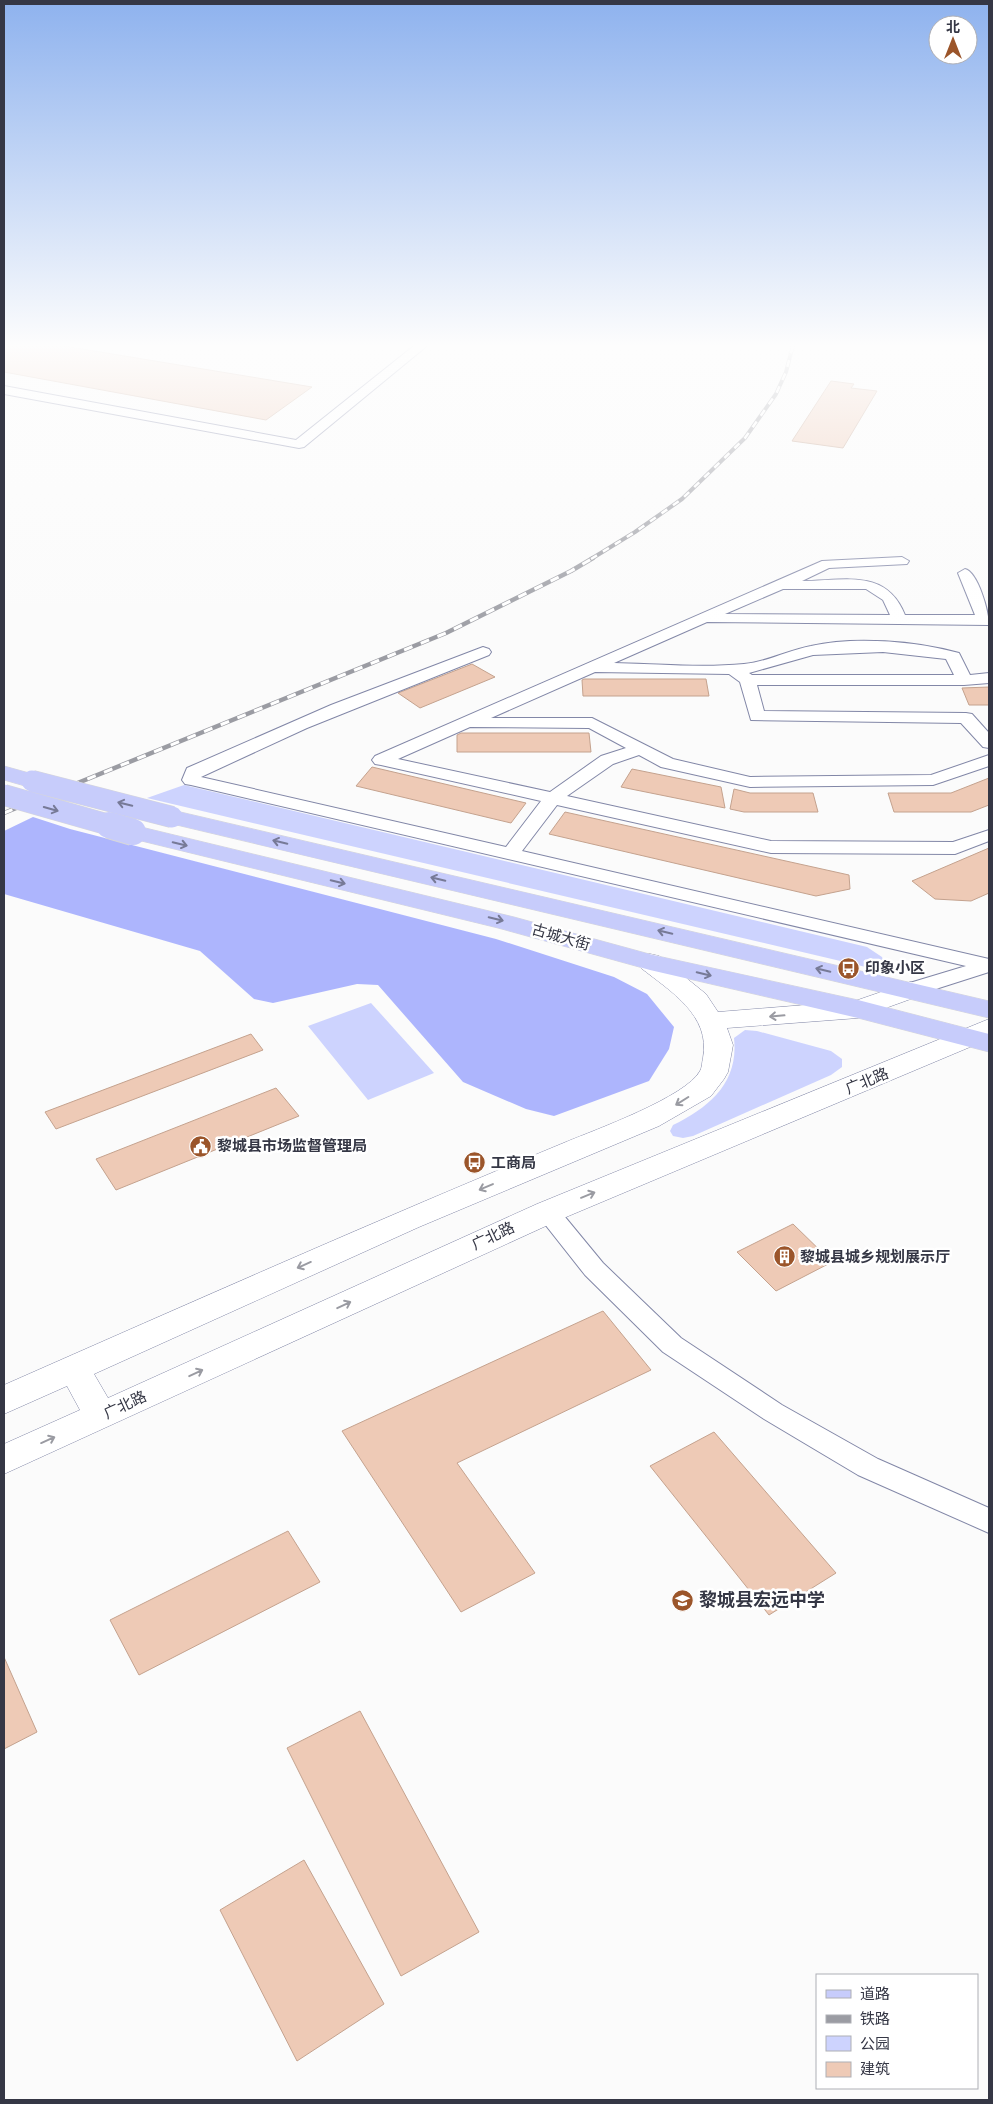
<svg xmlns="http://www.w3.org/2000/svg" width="993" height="2104" font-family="'Golos Text','Noto Sans SC',sans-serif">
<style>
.green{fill:#cdd3fe}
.forest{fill:#adb5fd}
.building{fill:#eecab6;stroke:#c4a28e}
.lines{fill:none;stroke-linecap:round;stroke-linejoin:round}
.street-casing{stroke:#8287a7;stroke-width:2}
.secondary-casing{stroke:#8287a7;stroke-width:1}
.primary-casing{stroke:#d7d7da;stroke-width:1}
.street{fill:#fff;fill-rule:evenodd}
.secondary{fill:#fff;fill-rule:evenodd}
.primary{fill:#c7ccfb;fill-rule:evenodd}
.rail-far1-casing{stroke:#9b9ca3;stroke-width:4}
.rail-casing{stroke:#9b9ca3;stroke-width:4.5}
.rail-far1{stroke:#fff;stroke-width:2.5;stroke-dasharray:7;stroke-linecap:butt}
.rail{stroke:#fff;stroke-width:3;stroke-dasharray:9;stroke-linecap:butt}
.primary-bridge-far1-casing{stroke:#d7d7da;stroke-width:22;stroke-linecap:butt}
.primary-bridge-casing{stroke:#d7d7da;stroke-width:28;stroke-linecap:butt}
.primary-bridge-far1{stroke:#c7ccfb;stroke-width:21}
.primary-bridge{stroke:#c7ccfb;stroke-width:26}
.oneway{stroke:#777a97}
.oneway2{stroke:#9a9ba2}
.labels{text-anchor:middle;stroke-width:5;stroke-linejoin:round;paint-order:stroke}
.street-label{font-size:15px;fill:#353745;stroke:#fff}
.poi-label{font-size:15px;font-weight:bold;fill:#353745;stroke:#fff;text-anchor:start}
.near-poi-label{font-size:18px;font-weight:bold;fill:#353745;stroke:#fff;text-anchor:start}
</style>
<rect width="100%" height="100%" fill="#fbfbfb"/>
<path class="green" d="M184 785 867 947 882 957 887 972 147 798Z
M371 1003 434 1073 368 1100 308 1026Z
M745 1030 757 1031 831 1051 842 1059V1067L831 1075 693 1136 683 1138 673 1136 670 1131 673 1125C710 1107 739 1082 734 1038Z"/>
<path class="forest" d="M33 817 70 829 496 939 614 977 647 994 674 1027 669 1049 649 1081 554 1116 526 1109 463 1082 378 985 357 984 273 1003 254 999 200 951 4 894V831Z"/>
<path class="building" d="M12 345H58L312 387 266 420 4 372V350Z
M831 381 854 384 851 388 877 391 843 448 792 441Z
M472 664 495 677 420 708 398 693Z
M584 679H706L709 696H583L582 680Z
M989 687V705H969L962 688Z
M461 733H589L591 752H457V735Z
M372 767 466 789 526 803 511 823 356 786Z
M632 769 721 787 725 808 621 787Z
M989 778V805L971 812H894L888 793H951Z
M734 789 750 793H813L818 812H744L730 809Z
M565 812 849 875 850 889 816 896 549 834Z
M989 848V893L971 901 935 899 912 881Z
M251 1034 263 1050 56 1129 45 1112Z
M276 1088 299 1116 116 1190 96 1159Z
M793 1224 832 1262 776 1291 737 1252Z
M603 1311 651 1370 457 1463 535 1573 461 1612 342 1431Z
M714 1432 836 1573 769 1615 650 1466Z
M288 1531 320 1582 139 1675 110 1620Z
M4 1657 37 1732 4 1749Z
M360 1711 479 1932 401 1976 287 1748Z
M304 1860 384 2004 297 2061 220 1910Z"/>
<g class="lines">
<defs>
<path id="street" d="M415 345H428L304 447 299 448 4 394V386L296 440Z
M902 557 909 561 907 564 829 568 802 581C845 581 886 568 905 615H975L958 573 965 569C978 572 989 612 989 625L707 622 614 663C657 664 702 668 744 664 767 662 789 650 811 646 854 636 916 641 959 653L970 675 989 673V683L964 685H757L764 711 966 713 972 714 989 733V748L983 747 961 723 751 720 740 682 729 674 595 672 491 718H592L673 759 750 777 931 775 989 755V766L933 785 750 787 661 767 639 755 613 764 567 796 771 841 953 842 989 830V841L955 854 771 853 557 805 522 851 989 959V972L917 995 910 996 903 995 900 990 903 985 966 966 191 785 185 784 182 780 187 768 331 705 483 647 489 649 491 652 489 655 307 728 201 777 506 847 541 801 381 765 375 764 372 760 375 756 822 561ZM783 589H866L883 600 890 615 725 614ZM883 652 946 659 954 675H752L749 673 813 655ZM470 727 589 728 626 748 601 756 550 792 398 759Z
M548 1204 556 1206 603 1263 681 1338 782 1405 878 1459 989 1508V1533L858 1475 764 1419 663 1352 585 1275 540 1218 536 1212 540 1206Z"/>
<path id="secondary" d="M650 954 659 956 706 994 718 1012 855 1001 910 982 919 984 923 990 919 996 858 1018 727 1028 733 1045 728 1072 724 1079 711 1096 659 1126 419 1227 94 1374 108 1398 537 1204 989 1019V1039L559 1220 4 1474V1444L80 1410 67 1386 4 1414V1385C190 1303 377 1220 566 1142 595 1130 686 1097 700 1071 702 1068 702 1062 703 1058 711 1015 670 991 641 968L637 962 641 956Z"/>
<path id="primary" d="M4 766 40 776 43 781 40 786 32 788 4 780Z
M172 810 989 1001V1018L164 822 160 817 164 812Z
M133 825 514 917 653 955 858 1000 989 1034V1052L858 1018 650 970 498 928 125 837 121 832 125 827Z"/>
</defs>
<use href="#street" class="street-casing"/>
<use href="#secondary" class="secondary-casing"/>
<use href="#primary" class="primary-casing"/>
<use href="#street" class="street"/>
<use href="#secondary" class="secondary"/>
<use href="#primary" class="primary"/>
<defs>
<path id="rail-far1" d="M591 559 635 532 682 499 745 438 776 394 786 372 793 345"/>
<path id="rail" d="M4 813 446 633 571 571 593 558"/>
</defs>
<use href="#rail-far1" class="rail-far1-casing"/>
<use href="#rail" class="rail-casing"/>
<use href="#rail-far1" class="rail-far1"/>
<use href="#rail" class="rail"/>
<defs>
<path id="primary-bridge-far1" d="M32 781 172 817
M4 795 113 826"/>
<path id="primary-bridge" d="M109 825 133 832"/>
</defs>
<use href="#primary-bridge-far1" class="primary-bridge-far1-casing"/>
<use href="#primary-bridge" class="primary-bridge-casing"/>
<use href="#primary-bridge-far1" class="primary-bridge-far1"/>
<use href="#primary-bridge" class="primary-bridge"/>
</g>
<defs><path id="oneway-shaft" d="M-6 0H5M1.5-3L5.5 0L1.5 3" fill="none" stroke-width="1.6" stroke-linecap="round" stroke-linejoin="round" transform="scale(1.25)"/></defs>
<g class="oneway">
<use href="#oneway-shaft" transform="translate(125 804) rotate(-166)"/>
<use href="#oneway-shaft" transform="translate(51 809) rotate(16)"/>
<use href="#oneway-shaft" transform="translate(280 842) rotate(-167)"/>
<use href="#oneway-shaft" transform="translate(180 844) rotate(13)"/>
<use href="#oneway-shaft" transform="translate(438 879) rotate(-167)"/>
<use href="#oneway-shaft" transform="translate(338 882) rotate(13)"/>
<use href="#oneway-shaft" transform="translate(496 919) rotate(13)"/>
<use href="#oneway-shaft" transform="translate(665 932) rotate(-167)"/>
<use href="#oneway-shaft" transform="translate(823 970) rotate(-167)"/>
<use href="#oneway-shaft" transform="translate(704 974) rotate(13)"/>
</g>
<g class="oneway2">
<use href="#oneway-shaft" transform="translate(777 1016) rotate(175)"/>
<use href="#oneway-shaft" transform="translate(682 1101) rotate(148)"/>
<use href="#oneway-shaft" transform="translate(486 1187) rotate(157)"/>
<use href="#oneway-shaft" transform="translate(588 1195) rotate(-22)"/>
<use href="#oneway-shaft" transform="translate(304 1265) rotate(156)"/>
<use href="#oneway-shaft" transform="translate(344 1305) rotate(-25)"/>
<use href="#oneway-shaft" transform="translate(196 1373) rotate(-25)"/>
<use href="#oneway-shaft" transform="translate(48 1440) rotate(-24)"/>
</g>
<linearGradient id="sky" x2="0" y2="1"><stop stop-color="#8eb2ee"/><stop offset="0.54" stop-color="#fdfdfd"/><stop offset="1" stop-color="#fdfdfd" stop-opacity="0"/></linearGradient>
<rect width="993" height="640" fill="url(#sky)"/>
<defs>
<symbol id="bus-disc" viewBox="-11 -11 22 22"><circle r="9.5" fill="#9b552a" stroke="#fff"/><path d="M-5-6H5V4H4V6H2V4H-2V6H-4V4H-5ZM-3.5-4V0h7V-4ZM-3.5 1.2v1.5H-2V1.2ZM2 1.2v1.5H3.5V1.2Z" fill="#fff"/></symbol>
<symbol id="civic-disc" viewBox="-11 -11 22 22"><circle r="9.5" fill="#9b552a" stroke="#fff"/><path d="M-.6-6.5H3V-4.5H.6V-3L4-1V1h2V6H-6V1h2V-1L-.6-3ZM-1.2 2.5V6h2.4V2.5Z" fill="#fff"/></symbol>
<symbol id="building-disc" viewBox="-11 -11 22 22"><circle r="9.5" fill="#9b552a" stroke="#fff"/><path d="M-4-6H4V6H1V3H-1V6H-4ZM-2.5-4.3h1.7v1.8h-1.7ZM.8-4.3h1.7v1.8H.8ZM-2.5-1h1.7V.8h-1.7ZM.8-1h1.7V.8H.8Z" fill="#fff"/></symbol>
<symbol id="school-disc" viewBox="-11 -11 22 22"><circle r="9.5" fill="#9b552a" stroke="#fff"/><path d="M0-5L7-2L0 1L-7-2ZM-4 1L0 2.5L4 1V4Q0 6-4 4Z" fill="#fff"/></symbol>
</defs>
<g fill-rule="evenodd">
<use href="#bus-disc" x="836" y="956" width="25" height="25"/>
<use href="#civic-disc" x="188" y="1134" width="25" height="25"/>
<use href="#bus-disc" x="462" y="1150" width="25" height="25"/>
<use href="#building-disc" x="772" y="1244" width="25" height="25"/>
<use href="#school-disc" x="670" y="1588" width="25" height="25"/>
</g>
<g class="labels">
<g class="street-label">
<text transform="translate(561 937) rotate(16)" y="5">古城大街</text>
<text transform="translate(867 1081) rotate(-22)" y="5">广北路</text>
<text transform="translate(493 1236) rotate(-25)" y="5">广北路</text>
<text transform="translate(125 1405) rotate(-25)" y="5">广北路</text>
</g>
<g class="poi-label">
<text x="865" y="973">印象小区</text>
<text x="217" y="1151">黎城县市场监督管理局</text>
<text x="491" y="1168">工商局</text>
<text x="800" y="1262">黎城县城乡规划展示厅</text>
</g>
<g class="near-poi-label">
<text x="699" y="1606">黎城县宏远中学</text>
</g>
</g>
<rect width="993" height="2104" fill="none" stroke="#353745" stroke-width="10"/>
<rect x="816" y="1974" width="162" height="115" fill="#ffffff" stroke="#aeafb5"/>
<rect x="826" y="1990" width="25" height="8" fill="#c7ccfb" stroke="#aeafb5"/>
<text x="860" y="1999" font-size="15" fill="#353745">道路</text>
<rect x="826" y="2015" width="25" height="8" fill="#9b9ca3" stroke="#aeafb5"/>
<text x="860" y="2024" font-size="15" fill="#353745">铁路</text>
<rect x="826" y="2036" width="25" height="15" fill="#cdd3fe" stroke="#aeafb5"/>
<text x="860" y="2049" font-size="15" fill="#353745">公园</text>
<rect x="826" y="2062" width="25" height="15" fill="#eecab6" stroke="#aeafb5"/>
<text x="860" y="2074" font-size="15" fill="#353745">建筑</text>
<g transform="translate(953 40)"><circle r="24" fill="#ffffff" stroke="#aeafb5"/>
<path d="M0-4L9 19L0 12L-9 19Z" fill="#9b552a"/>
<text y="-8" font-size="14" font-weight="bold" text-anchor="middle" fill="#353745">北</text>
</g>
</svg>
